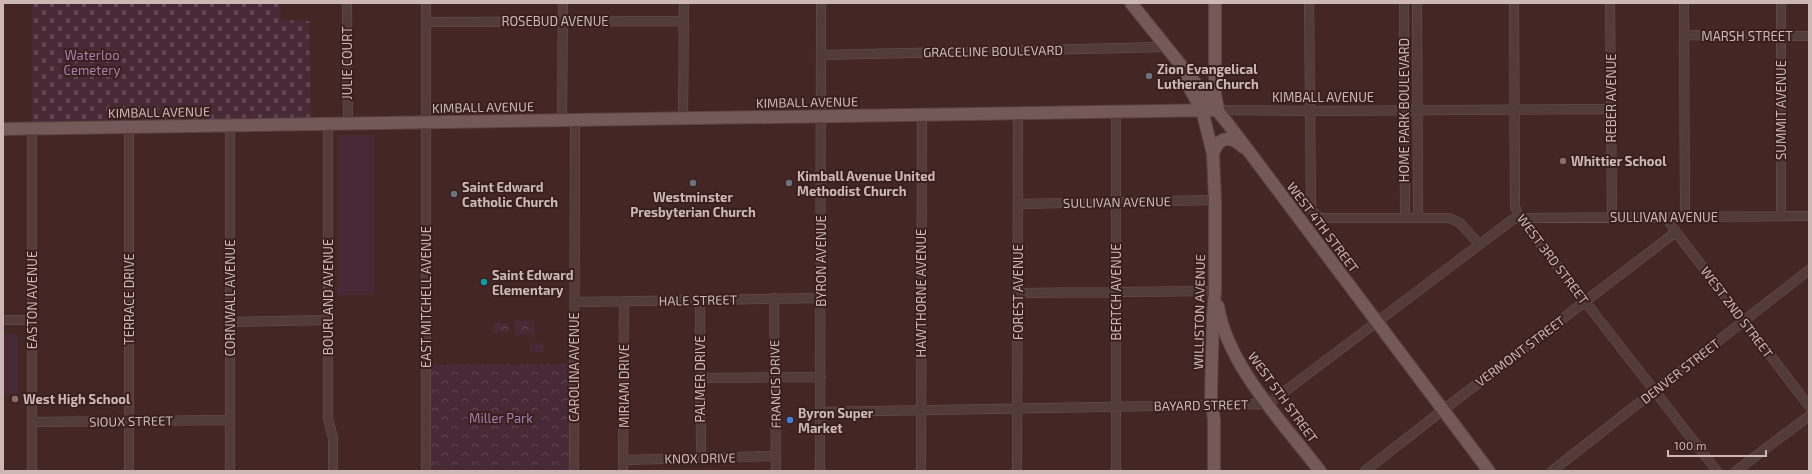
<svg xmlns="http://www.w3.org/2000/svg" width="1812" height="474" font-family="'Exo 2',sans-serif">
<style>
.cemetery{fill:url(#cemetery-stones)}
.park{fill:url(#park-crowns)}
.pitch{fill:#482936}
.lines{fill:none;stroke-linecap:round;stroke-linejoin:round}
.minor-casing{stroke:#6a5351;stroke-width:10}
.major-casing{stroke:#594240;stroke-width:14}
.minor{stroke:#533b39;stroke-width:9}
.major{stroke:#735957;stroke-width:12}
.worship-dot{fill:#6b7280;stroke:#391f1d;stroke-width:1.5}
.education-dot{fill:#8d6e63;stroke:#391f1d;stroke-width:1.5}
.culture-dot{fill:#0f9aa8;stroke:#391f1d;stroke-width:1.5}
.shop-dot{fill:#3f7fe0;stroke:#391f1d;stroke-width:1.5}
.labels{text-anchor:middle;stroke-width:4;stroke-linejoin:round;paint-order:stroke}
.street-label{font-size:13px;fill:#cdb8b6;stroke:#391f1d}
.park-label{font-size:13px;fill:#a281ae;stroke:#391f1d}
.poi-label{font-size:13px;font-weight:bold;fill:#cdb8b6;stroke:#391f1d;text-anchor:start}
</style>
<defs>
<pattern id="cemetery-stones" width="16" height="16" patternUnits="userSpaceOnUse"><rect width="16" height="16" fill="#482936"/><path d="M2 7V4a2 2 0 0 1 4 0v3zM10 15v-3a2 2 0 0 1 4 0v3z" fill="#614651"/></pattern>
<pattern id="park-crowns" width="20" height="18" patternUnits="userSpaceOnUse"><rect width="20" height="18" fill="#482936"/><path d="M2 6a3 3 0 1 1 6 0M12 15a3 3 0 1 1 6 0" fill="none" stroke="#614651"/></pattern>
</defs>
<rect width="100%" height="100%" fill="#442624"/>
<path class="cemetery" d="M32 3H280L281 20 309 21 311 118 32 124Z"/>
<path class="park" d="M515 320 534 321V335H515Z
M493 323H509V332L493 333Z
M530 343H543V352H530Z
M571 364V471H431V365Z"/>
<path class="pitch" d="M337 135H374V295H337Z
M3 334H14L18 338V394H3Z"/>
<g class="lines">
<defs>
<path id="minor" d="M347 3 348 122
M426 3V471
M1309 3 1311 209 1317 216 1322 218H1449L1460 223 1479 244
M1404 3 1405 218
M1417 3 1418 218
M1514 3 1515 207 1520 218 1717 471
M1610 3 1612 217
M1684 3 1685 217
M426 22 683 21
M1684 35 1809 36
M821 55 1165 47
M1218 110 1317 111 1611 109
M683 118 684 3
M562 120 563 3
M328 123V418L333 438V471
M230 125V471
M129 126V471
M1018 204 1215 200
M1781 216V3
M1666 217 1676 232 1809 406
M1018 293 1215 291
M774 298 776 471
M700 300 701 458
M575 302 821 298
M3 320H32
M230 322 328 320
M700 378 821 377
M821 412 1268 404 1512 220 1520 218 1809 216
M32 422 230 420
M624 460 776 456
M32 471V128
M574 471 575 119
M623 471 624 301
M820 471 821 3
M921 471 922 115
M1017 471 1018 114
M1116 471V113
M1365 471 1443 410 1676 232
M1552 471 1809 270
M1736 471 1809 416"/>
<path id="major" d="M1131 3 1229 125 1489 471
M1215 3V94L1218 109
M1186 82 1202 110 1213 154 1215 200V291L1213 315 1211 396 1214 420V471
M3 129 1218 110
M1213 154C1219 136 1230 135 1243 147
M1218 306C1227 365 1284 424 1320 471"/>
</defs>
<use href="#minor" class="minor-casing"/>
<use href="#major" class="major-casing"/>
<use href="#minor" class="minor"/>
<use href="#major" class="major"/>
</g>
<g class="worship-dot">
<circle cx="1149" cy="76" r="4"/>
<circle cx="693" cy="183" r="4"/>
<circle cx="789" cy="183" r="4"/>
<circle cx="454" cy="194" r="4"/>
</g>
<g class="education-dot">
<circle cx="1563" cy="161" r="4"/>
<circle cx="15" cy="399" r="4"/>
</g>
<circle class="culture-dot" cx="484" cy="282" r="4"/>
<circle class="shop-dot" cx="790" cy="420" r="4"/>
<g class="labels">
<g class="street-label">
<text x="555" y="26">ROSEBUD AVENUE</text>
<text x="1747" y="41">MARSH STREET</text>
<text transform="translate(993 51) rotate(-1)" y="5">GRACELINE BOULEVARD</text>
<text transform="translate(347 63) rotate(-90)" y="5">JULIE COURT</text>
<text x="1323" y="102">KIMBALL AVENUE</text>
<text transform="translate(1611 98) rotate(-90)" y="5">REBER AVENUE</text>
<text transform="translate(807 102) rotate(-1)" y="5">KIMBALL AVENUE</text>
<text transform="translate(483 107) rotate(-1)" y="5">KIMBALL AVENUE</text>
<text transform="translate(1404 110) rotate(-90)" y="5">HOME PARK BOULEVARD</text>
<text transform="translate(1781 110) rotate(-90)" y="5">SUMMIT AVENUE</text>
<text transform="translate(159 112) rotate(-1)" y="5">KIMBALL AVENUE</text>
<text transform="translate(1117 202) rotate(-1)" y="5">SULLIVAN AVENUE</text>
<text x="1664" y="222">SULLIVAN AVENUE</text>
<text transform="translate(1323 227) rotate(53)" y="5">WEST 4TH STREET</text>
<text transform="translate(1553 259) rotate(53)" y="5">WEST 3RD STREET</text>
<text transform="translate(821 261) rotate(-90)" y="5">BYRON AVENUE</text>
<text transform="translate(1018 292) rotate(-90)" y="5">FOREST AVENUE</text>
<text transform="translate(1116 292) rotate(-90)" y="5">BERTCH AVENUE</text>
<text transform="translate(921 293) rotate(-90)" y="5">HAWTHORNE AVENUE</text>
<text transform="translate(328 297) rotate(-90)" y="5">BOURLAND AVENUE</text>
<text transform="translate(426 297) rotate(-90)" y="5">EAST MITCHELL AVENUE</text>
<text transform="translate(230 298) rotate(-90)" y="5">CORNWALL AVENUE</text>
<text transform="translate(129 299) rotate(-90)" y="5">TERRACE DRIVE</text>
<text transform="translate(32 300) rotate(-90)" y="5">EASTON AVENUE</text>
<text transform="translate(698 300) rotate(-1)" y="5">HALE STREET</text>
<text transform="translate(1199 312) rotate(-89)" y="5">WILLISTON AVENUE</text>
<text transform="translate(1737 312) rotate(53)" y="5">WEST 2ND STREET</text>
<text transform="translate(1520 351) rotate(-37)" y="5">VERMONT STREET</text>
<text transform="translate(574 367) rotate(-90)" y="5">CAROLINA AVENUE</text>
<text transform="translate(1680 371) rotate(-38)" y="5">DENVER STREET</text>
<text transform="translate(700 379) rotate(-90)" y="5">PALMER DRIVE</text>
<text transform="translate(775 384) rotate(-91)" y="5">FRANCIS DRIVE</text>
<text transform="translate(624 386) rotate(-90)" y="5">MIRIAM DRIVE</text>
<text transform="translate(1283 397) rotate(54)" y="5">WEST 5TH STREET</text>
<text transform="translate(1201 405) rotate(-1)" y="5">BAYARD STREET</text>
<text transform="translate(131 421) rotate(-1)" y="5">SIOUX STREET</text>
<text transform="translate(700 458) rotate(-1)" y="5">KNOX DRIVE</text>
</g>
<g class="park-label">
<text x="92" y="60">Waterloo<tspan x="92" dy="15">Cemetery</tspan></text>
<text x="501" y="423">Miller Park</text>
</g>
<g class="poi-label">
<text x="1157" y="74">Zion Evangelical<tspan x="1157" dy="15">Lutheran Church</tspan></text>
<text x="1571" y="166">Whittier School</text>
<text x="797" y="181">Kimball Avenue United<tspan x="797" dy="15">Methodist Church</tspan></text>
<text x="462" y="192">Saint Edward<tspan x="462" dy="15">Catholic Church</tspan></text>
<text x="693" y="202" text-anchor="middle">Westminster<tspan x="693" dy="15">Presbyterian Church</tspan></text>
<text x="492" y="280">Saint Edward<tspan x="492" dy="15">Elementary</tspan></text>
<text x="23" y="404">West High School</text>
<text x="798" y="418">Byron Super<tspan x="798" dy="15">Market</tspan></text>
</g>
</g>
<rect width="1812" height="474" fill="none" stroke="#cdb8b6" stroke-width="8"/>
<path d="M1668 450v6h98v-6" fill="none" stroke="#cdb8b6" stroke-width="2"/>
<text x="1674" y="450" font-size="12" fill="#cdb8b6" stroke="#391f1d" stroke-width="3" paint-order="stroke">100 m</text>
</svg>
